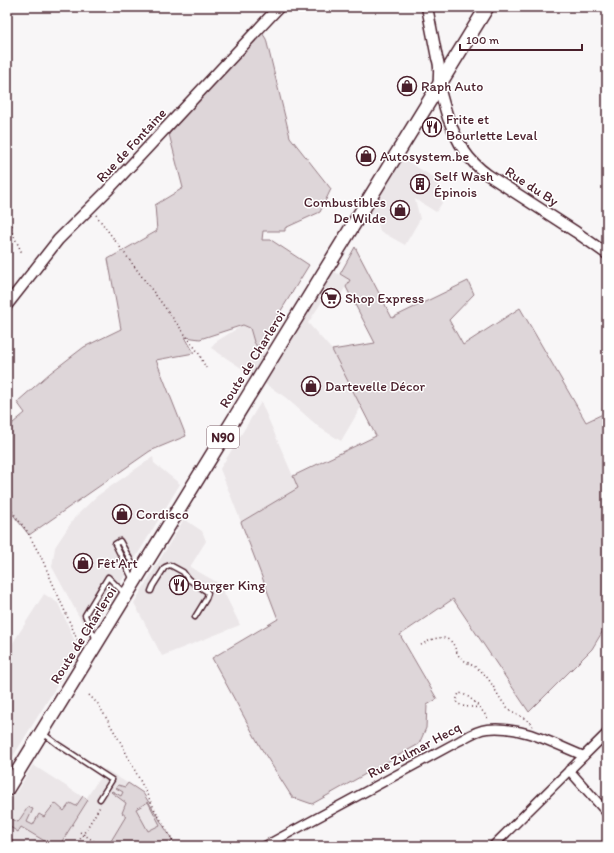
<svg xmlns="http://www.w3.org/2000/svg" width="614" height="853" font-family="Itim,sans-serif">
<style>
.built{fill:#ebe6e8}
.green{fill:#ded6d9;stroke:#947a82;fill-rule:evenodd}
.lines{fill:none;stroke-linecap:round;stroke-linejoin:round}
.service-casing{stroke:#4a1f2b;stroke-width:7}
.minor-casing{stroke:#4a1f2b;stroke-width:11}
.tertiary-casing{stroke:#4a1f2b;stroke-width:13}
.primary-casing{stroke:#4a1f2b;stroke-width:16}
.path{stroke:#4a1f2b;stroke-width:1.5;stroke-dasharray:1 3;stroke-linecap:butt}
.service{stroke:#fff;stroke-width:4}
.minor{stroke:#fff;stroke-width:8}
.tertiary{stroke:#fff;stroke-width:10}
.primary{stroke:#fff;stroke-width:13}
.labels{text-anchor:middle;stroke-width:3;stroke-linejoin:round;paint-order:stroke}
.shield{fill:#fff;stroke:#80626b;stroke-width:1}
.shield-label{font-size:13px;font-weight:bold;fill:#4a1f2b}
.poi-label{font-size:14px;fill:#4a1f2b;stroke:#fff;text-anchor:start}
.street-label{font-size:14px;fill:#4a1f2b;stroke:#fff}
</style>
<rect width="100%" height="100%" fill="#f8f6f7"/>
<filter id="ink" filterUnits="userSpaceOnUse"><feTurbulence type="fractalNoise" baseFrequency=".025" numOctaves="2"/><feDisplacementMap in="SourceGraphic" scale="8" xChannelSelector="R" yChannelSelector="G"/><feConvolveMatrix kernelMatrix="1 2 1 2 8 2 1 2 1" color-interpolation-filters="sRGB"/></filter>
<g filter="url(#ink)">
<path class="built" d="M402 158 438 180 442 203 436 212 415 199 420 219 405 245 380 231 376 216 370 212Z
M325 267 350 280 334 306 323 300 308 323 332 350 361 407 341 441 320 428 285 397 211 348 217 341 243 325 250 328 254 342 258 348 269 358Z
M261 402 298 488 241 522 220 469Z
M153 457 154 463 180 484 89 635 52 567 55 547 75 517 97 496Z
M184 519 202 531 206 541 190 567 220 584 240 625 162 656 134 603Z
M44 594 58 603 79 650 7 766V652Z
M33 765 86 799 105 769 143 793 175 845 173 846H7V807Z"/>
<path class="green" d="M261 31 266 39 290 137 331 189 320 212 285 228V231H263L262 240H271L309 265 258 348 254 342 250 328 243 325 200 339 185 337 194 353 156 360 186 436 150 451 29 535 7 507V428L25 413 17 402 50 373 84 347 121 329 108 259 157 231 155 205 183 188 169 134Z
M355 247 392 318 468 281 474 294 449 320 463 345 520 308 586 422 607 412V624L592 649 529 712 453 599 400 635 437 699 427 705 426 728 419 744 312 804 292 797 261 748 212 658 278 619 241 522 298 488 293 476 376 436 332 350 375 343 346 287 350 280 340 274Z
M128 783 143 793 173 841 164 846H108L126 816 122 813 126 803 111 792 112 791 121 796 123 792 116 788 118 785 125 787ZM148 802 160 825 148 831 136 809Z
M83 796 88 800 59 846H53L21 827 18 832 7 825V817L18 822 28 807 33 809 27 822 33 825 39 814 44 817 55 803 64 811 70 803 76 806Z"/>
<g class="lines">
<defs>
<path id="service" d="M133 580 115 544 120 541 137 572
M151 591 153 586 165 567 170 565 183 572 188 579 206 591 208 593 206 599 195 617
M96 640 85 615 108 577 124 593
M44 734 57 744 112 780 100 799"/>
<path id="minor" d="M569 770 607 813
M265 846 459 741C468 736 477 730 487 729 521 725 554 744 584 756
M493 846 607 733"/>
<path id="tertiary" d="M427 7 437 58C441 67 438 76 439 85 441 96 445 108 448 118 458 143 466 159 488 175L576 232 607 254
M7 305 58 240 107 191 279 7"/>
<path id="primary" d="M7 789 487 7"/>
</defs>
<use href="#service" class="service-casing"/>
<use href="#minor" class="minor-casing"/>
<use href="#tertiary" class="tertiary-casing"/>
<use href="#primary" class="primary-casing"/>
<path class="path" d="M96 215 187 337 198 352 206 368
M12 225 11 230 22 253
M7 505 27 531 42 559 81 648
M421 645C428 641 439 635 447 639 455 642 455 651 459 656 465 663 476 666 482 672 493 682 497 697 507 707 515 716 527 716 533 727
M89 695 98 704 121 743 155 810 176 846
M480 708C471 706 462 709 456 701L459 693C471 695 482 710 489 720
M80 832 101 846
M7 835 13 838 9 846
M76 846 101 805
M167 846 174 842"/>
<use href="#service" class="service"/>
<use href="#minor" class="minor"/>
<use href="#tertiary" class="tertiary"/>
<use href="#primary" class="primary"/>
</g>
</g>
<defs>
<symbol id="shop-ring" viewBox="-11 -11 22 22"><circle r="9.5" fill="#fff" stroke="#4a1f2b" stroke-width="1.5"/><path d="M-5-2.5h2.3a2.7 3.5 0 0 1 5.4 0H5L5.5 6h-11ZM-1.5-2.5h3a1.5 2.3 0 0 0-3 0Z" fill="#4a1f2b"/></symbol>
<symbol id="restaurant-ring" viewBox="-11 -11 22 22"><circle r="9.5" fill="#fff" stroke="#4a1f2b" stroke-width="1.5"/><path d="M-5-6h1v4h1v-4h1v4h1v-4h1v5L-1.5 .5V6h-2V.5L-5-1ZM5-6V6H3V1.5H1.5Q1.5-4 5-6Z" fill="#4a1f2b"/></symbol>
<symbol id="building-ring" viewBox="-11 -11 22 22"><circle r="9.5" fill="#fff" stroke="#4a1f2b" stroke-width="1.5"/><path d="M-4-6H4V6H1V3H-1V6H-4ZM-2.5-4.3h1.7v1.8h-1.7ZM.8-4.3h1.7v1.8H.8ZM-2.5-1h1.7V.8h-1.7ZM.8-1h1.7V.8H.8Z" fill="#4a1f2b"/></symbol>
<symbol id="supermarket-ring" viewBox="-11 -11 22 22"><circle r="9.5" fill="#fff" stroke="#4a1f2b" stroke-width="1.5"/><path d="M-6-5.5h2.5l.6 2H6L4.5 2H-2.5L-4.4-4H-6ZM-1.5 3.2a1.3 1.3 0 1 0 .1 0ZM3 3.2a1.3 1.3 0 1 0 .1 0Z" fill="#4a1f2b"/></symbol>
</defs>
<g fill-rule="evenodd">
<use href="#shop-ring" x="396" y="75" width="22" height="22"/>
<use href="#restaurant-ring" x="421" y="116" width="22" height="22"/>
<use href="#shop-ring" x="355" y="145" width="22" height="22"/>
<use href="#building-ring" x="409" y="173" width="22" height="22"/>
<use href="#shop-ring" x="389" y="199" width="22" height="22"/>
<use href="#supermarket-ring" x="320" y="287" width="22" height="22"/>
<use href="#shop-ring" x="300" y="375" width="22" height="22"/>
<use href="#shop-ring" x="111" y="503" width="22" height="22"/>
<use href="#shop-ring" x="72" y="552" width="22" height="22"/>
<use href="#restaurant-ring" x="168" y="574" width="22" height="22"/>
</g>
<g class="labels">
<rect class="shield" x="207" y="426" width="32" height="22" rx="3"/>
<g class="shield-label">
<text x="223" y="442">N90</text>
</g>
<g class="poi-label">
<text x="421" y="91">Raph Auto</text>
<text x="446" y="124">Frite et<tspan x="446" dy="16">Bourlette Leval</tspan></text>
<text x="380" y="161">Autosystem.be</text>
<text x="434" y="181">Self Wash<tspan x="434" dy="16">Épinois</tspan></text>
<text x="386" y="207" text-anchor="end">Combustibles<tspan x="386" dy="16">De Wilde</tspan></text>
<text x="345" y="303">Shop Express</text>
<text x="325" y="391">Dartevelle Décor</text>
<text x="136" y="519">Cordisco</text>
<text x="97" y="568">Fêt'Art</text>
<text x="193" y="590">Burger King</text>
</g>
<g class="street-label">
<text transform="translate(131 145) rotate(-47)" y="5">Rue de Fontaine</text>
<text transform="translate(532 186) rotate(33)" y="5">Rue du By</text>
<text transform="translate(252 359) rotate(-58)" y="5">Route de Charleroi</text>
<text transform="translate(83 635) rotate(-58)" y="5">Route de Charleroi</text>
<text transform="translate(414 750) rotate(-28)" y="5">Rue Zulmar Hecq</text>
</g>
</g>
<rect width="614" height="853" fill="none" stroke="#fff" stroke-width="24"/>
<rect x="12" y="12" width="590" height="829" fill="none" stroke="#4a1f2b" stroke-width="1.5" filter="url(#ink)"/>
<path d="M460 44v6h122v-6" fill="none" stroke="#4a1f2b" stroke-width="2"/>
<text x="466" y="44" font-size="12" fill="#4a1f2b" stroke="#ffffff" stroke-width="3" paint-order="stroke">100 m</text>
</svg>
